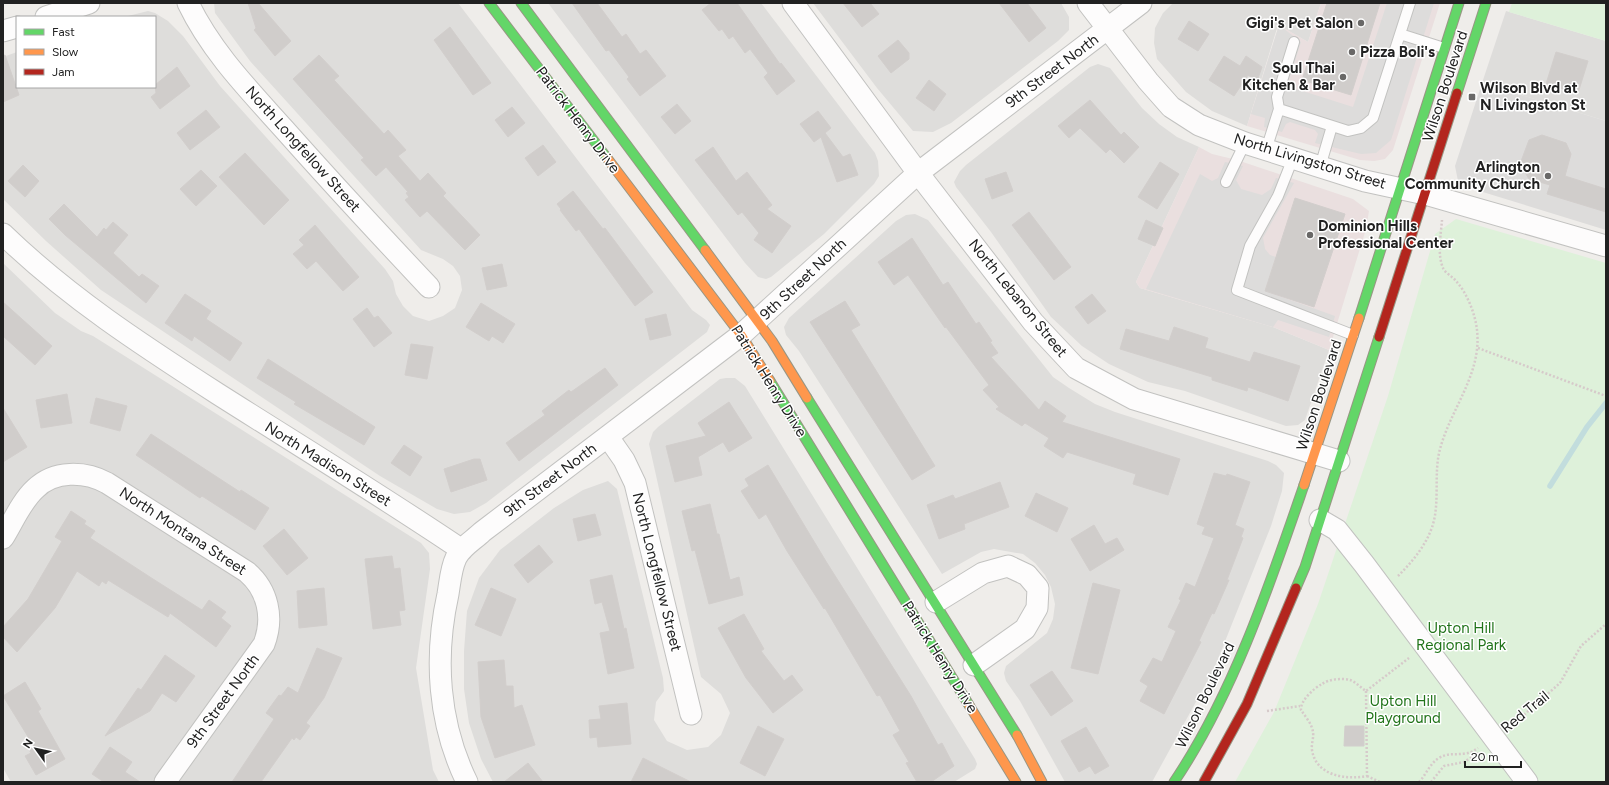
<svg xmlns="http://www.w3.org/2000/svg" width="1609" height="785" font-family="Figtree,sans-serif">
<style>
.residential{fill:#dedddb}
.commercial{fill:#eadfdf}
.religious{fill:#dddcdb}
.park{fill:#def1da}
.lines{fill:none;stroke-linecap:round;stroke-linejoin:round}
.stream{stroke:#c2dddd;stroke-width:5.5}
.building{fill:#d0cdcb;stroke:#d2cecc}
.lane-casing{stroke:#c2c2c0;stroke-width:12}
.street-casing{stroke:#c2c2c0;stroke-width:23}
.fast-casing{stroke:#989684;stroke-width:11}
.slow-casing{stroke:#989684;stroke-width:11}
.jam-casing{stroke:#989684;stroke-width:11}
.path{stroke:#d6caca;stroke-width:2.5;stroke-dasharray:2 2;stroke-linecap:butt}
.lane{stroke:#fdfcfc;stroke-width:10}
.street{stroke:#fdfcfc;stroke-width:21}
.fast{stroke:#63d668;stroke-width:9}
.slow{stroke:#ff974d;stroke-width:9}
.jam{stroke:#b3261e;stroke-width:9}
.poi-dot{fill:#696867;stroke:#fff;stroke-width:1.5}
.labels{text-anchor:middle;stroke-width:3;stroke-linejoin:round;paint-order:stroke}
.poi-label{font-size:15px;font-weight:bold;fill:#212121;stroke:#fff;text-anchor:end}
.street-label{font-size:15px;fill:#212121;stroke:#fff}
.park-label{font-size:15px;fill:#21741a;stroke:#fff}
</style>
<rect width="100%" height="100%" fill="#efedea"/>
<path class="residential" d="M214 3H458L692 310 706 320 710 325 707 332 486 503 470 512 454 514 437 509 380 476 101 290 46 241 3 199V57L17 52V87H155V17H124L148 11 155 13 168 21 183 36 220 86 385 269 393 281 396 294 403 306 413 316 429 321 443 316 455 308 462 290 460 276 453 266 443 259 421 250 250 61 215 13Z
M548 3H761L875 153 878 161 879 176 874 184 824 234 771 277 766 279 758 277 745 263Z
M813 3H1061L1069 17V30L1058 41 951 123 933 132 913 131 877 88Z
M1173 3H1321L1308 42 1278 25 1247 126 1212 111 1186 92 1157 59 1154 43 1155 28 1163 13Z
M1506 11 1606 41V121L1482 83Z
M1098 64 1110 68 1142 108 1159 124 1177 137 1199 147 1136 282 1140 288 1273 327 1329 350 1305 420 1298 425 1286 426 1185 391 1148 382 1109 364 1082 346 1051 317 991 232 956 187 954 182 960 171 966 165 1090 67Z
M915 214 928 220 1053 377 1069 388 1095 404 1115 412 1268 461 1276 465 1284 473 1282 491 1271 526 1214 669 1152 782H1065L1020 701 1006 681 1004 673 1006 666 1047 633 1053 619 1055 604 1051 587 1045 575 1035 563 1023 554 994 549 981 552 942 574 799 351 786 335 784 327 789 318 896 221 906 215Z
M3 263 55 313 81 331 93 336 421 543 429 553 430 569 416 668 433 770 439 782H11L3 768Z
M726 378H735L745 386 975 759 977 764 975 769 954 782H493L481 759 469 723 464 689V651L467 611 479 578 500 550 554 508 583 490 608 481 617 489 663 678 664 691 656 702 654 720 667 741 687 750 708 747 721 735 730 713 721 694 701 677 649 444 653 432 658 427 720 379Z"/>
<path class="commercial" d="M1321 3H1440L1393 150 1385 159 1374 161 1360 160 1247 126 1279 25 1308 42Z
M1199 147 1212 154 1237 160 1353 199 1369 211 1366 229 1329 350 1273 327 1140 288 1136 282Z"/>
<path class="religious" d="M1387 3H1434L1391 140 1376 153 1361 154 1315 143 1318 134 1315 130 1290 122 1286 124 1282 132 1264 127 1265 118 1251 114 1279 25 1301 42 1287 86 1353 107Z
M1482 83 1606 121V230L1473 189H1467L1458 181 1455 166Z
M1225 162 1243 166 1236 180 1241 189 1262 195 1271 189 1276 178 1294 183 1263 238 1265 249 1270 255 1276 257 1265 291 1335 316 1329 337 1278 320 1273 327 1146 289 1200 174 1212 181 1218 178Z"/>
<path class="park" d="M1512 3H1606V41L1509 12Z
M1456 219 1606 263V782H1235L1274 712 1318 604 1388 396 1435 234Z"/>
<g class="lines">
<path class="stream" d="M1550 486 1587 427 1606 403"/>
</g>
<path class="building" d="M248 3H258L291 41 275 56 254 30 256 28Z
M572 3H597L622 37 626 34 640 54 646 50 666 76 640 96 627 79 629 77 609 50 606 51Z
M711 3H737L780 64 781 63 795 81 777 95 764 77 768 73 750 49 745 53 733 36 729 39 722 29 719 31 702 10Z
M843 3H870L879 14 862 27Z
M999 3H1027L1046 28 1029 42Z
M1327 3H1380L1351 95 1302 80Z
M1189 21 1209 34 1198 51 1178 39Z
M450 27 491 83 473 95 434 40Z
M898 40 909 53V59L891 73 878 56Z
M1556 52 1588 61 1578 93 1546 84Z
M5 55 19 95 3 102V56Z
M319 55 339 76 334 80 384 134 388 130 406 150 398 156 420 181 428 173 446 193 443 196 480 235 465 250 427 211 420 217 405 200 409 197 406 193 408 192 386 167 376 176 361 160 364 158 293 79Z
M1224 56 1240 66 1246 56 1262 67 1257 81 1248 75 1234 96 1209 80Z
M177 67 190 86 160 109 151 97 156 93 155 85Z
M929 80 946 94 934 111 916 98Z
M1090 100 1121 135 1124 132 1139 147 1124 163 1110 149 1106 153 1080 128 1069 138 1058 126Z
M677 104 691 121 675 134 661 117Z
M512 107 525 123 508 137 495 120Z
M206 110 220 127 190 150 177 133Z
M818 111 831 128 825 133 843 157 850 154 858 175 837 182 821 137 814 142 800 124Z
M1542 135 1566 143 1571 154 1565 176 1606 189V212L1547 194 1550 185 1529 179 1520 164 1529 140Z
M543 145 556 162 538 176 525 158Z
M713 147 736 181 747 172 772 205 767 209 791 226 772 253 754 240 759 233 742 212 738 215 695 160Z
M245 153 289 200 264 225 219 177Z
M1160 162 1179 174 1157 209 1138 197Z
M23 165 39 181 25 197 8 181Z
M201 170 217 186 196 206 180 189Z
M1006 172 1013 191 992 199 985 179Z
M573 191 603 229 605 228 653 292 635 306 579 229 576 231 560 210 561 209 557 204Z
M1295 198 1345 214 1314 307 1265 291Z
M64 204 97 237 104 228 106 230 113 222 128 235 113 253 139 277 142 274 159 286 146 303 65 235 49 219Z
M1029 212 1071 267 1054 280 1012 225Z
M1146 220 1163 228 1155 246 1138 239Z
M315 225 359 277 343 291 316 261 307 269 293 254 304 245 299 240Z
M912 238 943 285 948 282 976 324 979 322 992 341 990 342 998 353 991 357 1039 410 1045 401 1066 416 1062 422 1180 459 1168 495 1133 484 1136 474 1067 452 1063 458 1044 446 1049 438 1025 423 1022 426 996 409 999 407 983 390 989 385 946 327 945 328 908 275 894 285 878 262Z
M502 264 507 286 487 290 482 268Z
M185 294 211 311 206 319 242 343 230 361 194 336 192 341 165 323Z
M1092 294 1106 311 1088 324 1075 307Z
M845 301 860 325 851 330 935 466 912 480 810 322Z
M3 302 52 346 35 365 3 336Z
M481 303 515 324 503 343 492 336 489 341 466 327Z
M367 308 374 318 378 316 392 333 374 347 353 319Z
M666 314 671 335 650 340 645 319Z
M1174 327 1208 338 1205 348 1250 362 1254 352 1300 366 1288 401 1248 387 1247 391 1212 380V377L1120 349 1126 329 1169 341Z
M411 344 433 347 427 379 405 375Z
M268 359 375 427 364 445 294 404 296 402 257 378Z
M605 368 618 385 519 461 506 443 545 415 542 411 569 390 571 392Z
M67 394 72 423 41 428 36 400Z
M96 398 127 406 120 431 90 423Z
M729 402 752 438 729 452 723 442 698 457 702 475 675 482 666 446 706 436 698 423Z
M3 408 27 447 3 462Z
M151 434 240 492 241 490 269 508 255 530 202 496 200 498 136 455Z
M404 445 422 457 410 476 391 463Z
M474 459H480L487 480 451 492 444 469Z
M768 465 827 563 911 696 938 745 942 743 954 766 931 782H917L906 763 909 762 893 735 900 731 880 695 877 696 825 608 824 609 787 551 766 514 759 519 741 491 749 486 745 479Z
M1214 473 1226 476 1227 474 1250 482 1235 525 1244 529 1241 537 1243 538 1227 580H1229L1214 614 1212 613 1199 641 1201 642 1164 714 1140 701 1148 686 1140 681 1153 658 1162 662 1176 631 1168 627 1181 600 1179 599 1186 583 1195 587 1208 554 1214 538 1202 534 1205 527 1197 524Z
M1000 482 1009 507 964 524 965 529 939 539 927 505 953 495 955 499Z
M1036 493 1068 508 1057 532 1025 516Z
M710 504 717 534H719L730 580 739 577 743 595 709 604 695 550 692 551 682 511Z
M71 511 86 521 84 524 95 531 90 538 153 579 202 610 209 600 226 612 221 618 231 626 216 647 170 613 168 617 108 580 106 584 102 581 99 586 77 571 55 608 17 652 3 637V627L28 599 62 541 55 537Z
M595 514 601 535 578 541 573 519Z
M1094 525 1105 544 1117 538 1124 550 1090 571 1071 539Z
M284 529 308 558 287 575 263 546Z
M539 545 553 562 528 583 514 565Z
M392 556 394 569 400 568 405 610 399 611 401 625 373 629 365 559Z
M612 575 624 629 626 628 634 668 608 674 600 633 610 631 602 602 595 604 590 580Z
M1093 583 1120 590 1098 674 1071 668Z
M324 588 327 625 299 628 297 591Z
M491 588 516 599 501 636 475 625Z
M744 614 764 649 761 651 784 681 792 675 803 690 773 713 746 678 718 628Z
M317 648 342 658 324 698 306 723 310 726 300 740 296 737 294 740 292 738 261 782H232L274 719 266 713 279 695 281 696 288 687 298 693Z
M165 655 195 676 176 702 162 693 150 711 105 736 138 688 141 690Z
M504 660 506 686H513L514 708 522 705 535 745 495 758 481 717 478 662Z
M1052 671 1073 701 1051 716 1030 685Z
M25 682 41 709 38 711 65 759 36 775 25 756 31 753 25 743 30 740 3 696Z
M627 703 631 744 598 747 597 737 590 738 589 720 601 719 599 706Z
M758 726 784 739 765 776 740 763Z
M1345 726H1364V746H1344Z
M1086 727 1109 766 1095 774 1090 766 1079 772 1061 741Z
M110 747 132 762 125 772 140 782H104L92 774Z
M643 758 691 782H631Z
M528 763 543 782H504Z"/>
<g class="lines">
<defs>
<path id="lane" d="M1400 34 1444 48
M1279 109 1348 131 1361 128 1373 118 1410 3
M1266 150 1279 109 1277 97 1294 42
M1293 158 1278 196 1250 246 1237 290 1353 335
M1320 167 1332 126
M1226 182 1245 143"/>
<path id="street" d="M188 3C211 51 248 89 283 128 331 182 380 235 429 287
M793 3 918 173 1033 322 1076 368 1134 399 1339 461
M1088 3 1148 81 1171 107 1199 125 1245 143 1365 181 1425 194 1606 246
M46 17 89 3
M3 31 17 27
M3 234C68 297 142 345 218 394 300 446 382 496 462 550
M608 437 624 460 635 483 691 714
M1320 520 1337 530 1364 564 1527 782
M3 538C13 522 21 502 35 489 54 470 85 471 107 483L247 572C268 590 274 618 264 644L165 782
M936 602 983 573 1008 566 1027 575 1038 588 1037 608 1025 629 974 665
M467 782C438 723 434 657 448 594 450 582 451 568 456 558 461 547 474 540 482 532L741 335 918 173 1141 3"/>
<path id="fast" d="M489 3 607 158
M521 3 705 250
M1457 93 1486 3
M1359 318 1459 3
M770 381 969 705
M807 398 1017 735
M1296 588 1305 567 1379 337
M1174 782C1233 695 1270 584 1304 485"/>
<path id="slow" d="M607 158 741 335 770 381
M705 250 772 341 807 398
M1304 485 1359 318
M969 705 1016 782
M1017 735 1042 782"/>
<path id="jam" d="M1379 337 1457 93
M1204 782 1247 704 1296 588"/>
</defs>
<use href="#lane" class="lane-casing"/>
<use href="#street" class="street-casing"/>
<use href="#fast" class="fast-casing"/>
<use href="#slow" class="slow-casing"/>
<use href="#jam" class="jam-casing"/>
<path class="path" d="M1478 348 1606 396
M1398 576C1411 563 1424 548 1431 530 1441 505 1433 475 1440 449 1451 408 1482 374 1477 330 1475 313 1467 293 1456 281 1452 276 1445 273 1443 268 1437 254 1441 234 1442 220
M1366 691 1367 776C1346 780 1316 776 1312 750 1311 744 1314 738 1313 732 1312 724 1305 716 1301 710 1300 701 1314 688 1322 684 1329 679 1342 678 1350 680 1356 682 1361 688 1366 691L1409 658
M1267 711 1300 706
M1509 728 1560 683 1581 646 1606 624
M1367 776 1380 782
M1419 782C1426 775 1430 763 1439 758 1452 750 1463 759 1478 748
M1431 782 1444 766 1464 762 1480 752"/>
<use href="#lane" class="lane"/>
<use href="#street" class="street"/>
<use href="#fast" class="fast"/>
<use href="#slow" class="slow"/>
<use href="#jam" class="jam"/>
</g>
<g class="poi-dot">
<circle cx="1361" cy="23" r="4"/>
<circle cx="1352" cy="52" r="4"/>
<circle cx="1343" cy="77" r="4"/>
<rect x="1468" y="93" width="8" height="8" rx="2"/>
<circle cx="1548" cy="176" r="4"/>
<circle cx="1310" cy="235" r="4"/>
</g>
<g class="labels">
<g class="poi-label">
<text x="1353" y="28">Gigi's Pet Salon</text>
<text x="1360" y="57" text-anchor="start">Pizza Boli's</text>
<text x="1335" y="73">Soul Thai<tspan x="1335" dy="17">Kitchen &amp; Bar</tspan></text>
<text x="1480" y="93" text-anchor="start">Wilson Blvd at<tspan x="1480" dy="17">N Livingston St</tspan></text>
<text x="1540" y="172">Arlington<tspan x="1540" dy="17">Community Church</tspan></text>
<text x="1318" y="231" text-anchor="start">Dominion Hills<tspan x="1318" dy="17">Professional Center</tspan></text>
</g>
<g class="street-label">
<text transform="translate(1052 71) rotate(-37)" y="5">9th Street North</text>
<text transform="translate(1445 86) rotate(-72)" y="5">Wilson Boulevard</text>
<text transform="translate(578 120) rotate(53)" y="5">Patrick Henry Drive</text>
<text transform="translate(303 149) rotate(48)" y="5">North Longfellow Street</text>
<text transform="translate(1310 161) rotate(17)" y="5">North Livingston Street</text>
<text transform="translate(803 279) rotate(-43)" y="5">9th Street North</text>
<text transform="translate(1018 298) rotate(51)" y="5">North Lebanon Street</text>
<text transform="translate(769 381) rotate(58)" y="5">Patrick Henry Drive</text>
<text transform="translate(1319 395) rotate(-72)" y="5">Wilson Boulevard</text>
<text transform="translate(328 464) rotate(32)" y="5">North Madison Street</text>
<text transform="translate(550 480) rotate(-37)" y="5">9th Street North</text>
<text transform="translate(183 531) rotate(33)" y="5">North Montana Street</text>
<text transform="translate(657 572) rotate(76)" y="5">North Longfellow Street</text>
<text transform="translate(940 657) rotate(58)" y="5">Patrick Henry Drive</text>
<text transform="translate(1205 695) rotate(-64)" y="5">Wilson Boulevard</text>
<text transform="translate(223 701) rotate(-54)" y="5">9th Street North</text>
<text transform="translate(1525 712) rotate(-39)" y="5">Red Trail</text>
</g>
<g class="park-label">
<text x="1461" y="633">Upton Hill<tspan x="1461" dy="17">Regional Park</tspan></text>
<text x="1403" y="706">Upton Hill<tspan x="1403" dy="17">Playground</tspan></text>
</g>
</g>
<rect width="1609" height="785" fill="none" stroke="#212121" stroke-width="8"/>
<rect x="16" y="16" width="140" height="72" fill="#ffffff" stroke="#a6a6a6"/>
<rect x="24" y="29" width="20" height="6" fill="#63d668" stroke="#a6a6a6"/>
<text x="52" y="36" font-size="12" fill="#212121">Fast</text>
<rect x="24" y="49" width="20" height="6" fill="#ff974d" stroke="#a6a6a6"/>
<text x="52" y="56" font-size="12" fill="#212121">Slow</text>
<rect x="24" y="69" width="20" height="6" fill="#b3261e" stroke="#a6a6a6"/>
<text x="52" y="76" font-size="12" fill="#212121">Jam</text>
<g transform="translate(36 749) rotate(303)" stroke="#ffffff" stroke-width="3" paint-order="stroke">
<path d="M0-3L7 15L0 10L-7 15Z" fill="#212121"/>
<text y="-6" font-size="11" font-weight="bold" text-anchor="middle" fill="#212121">N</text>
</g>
<path d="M1465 761v6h56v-6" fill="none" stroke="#212121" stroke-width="2"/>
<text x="1471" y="761" font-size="12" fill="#212121" stroke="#ffffff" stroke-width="3" paint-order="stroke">20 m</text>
</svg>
